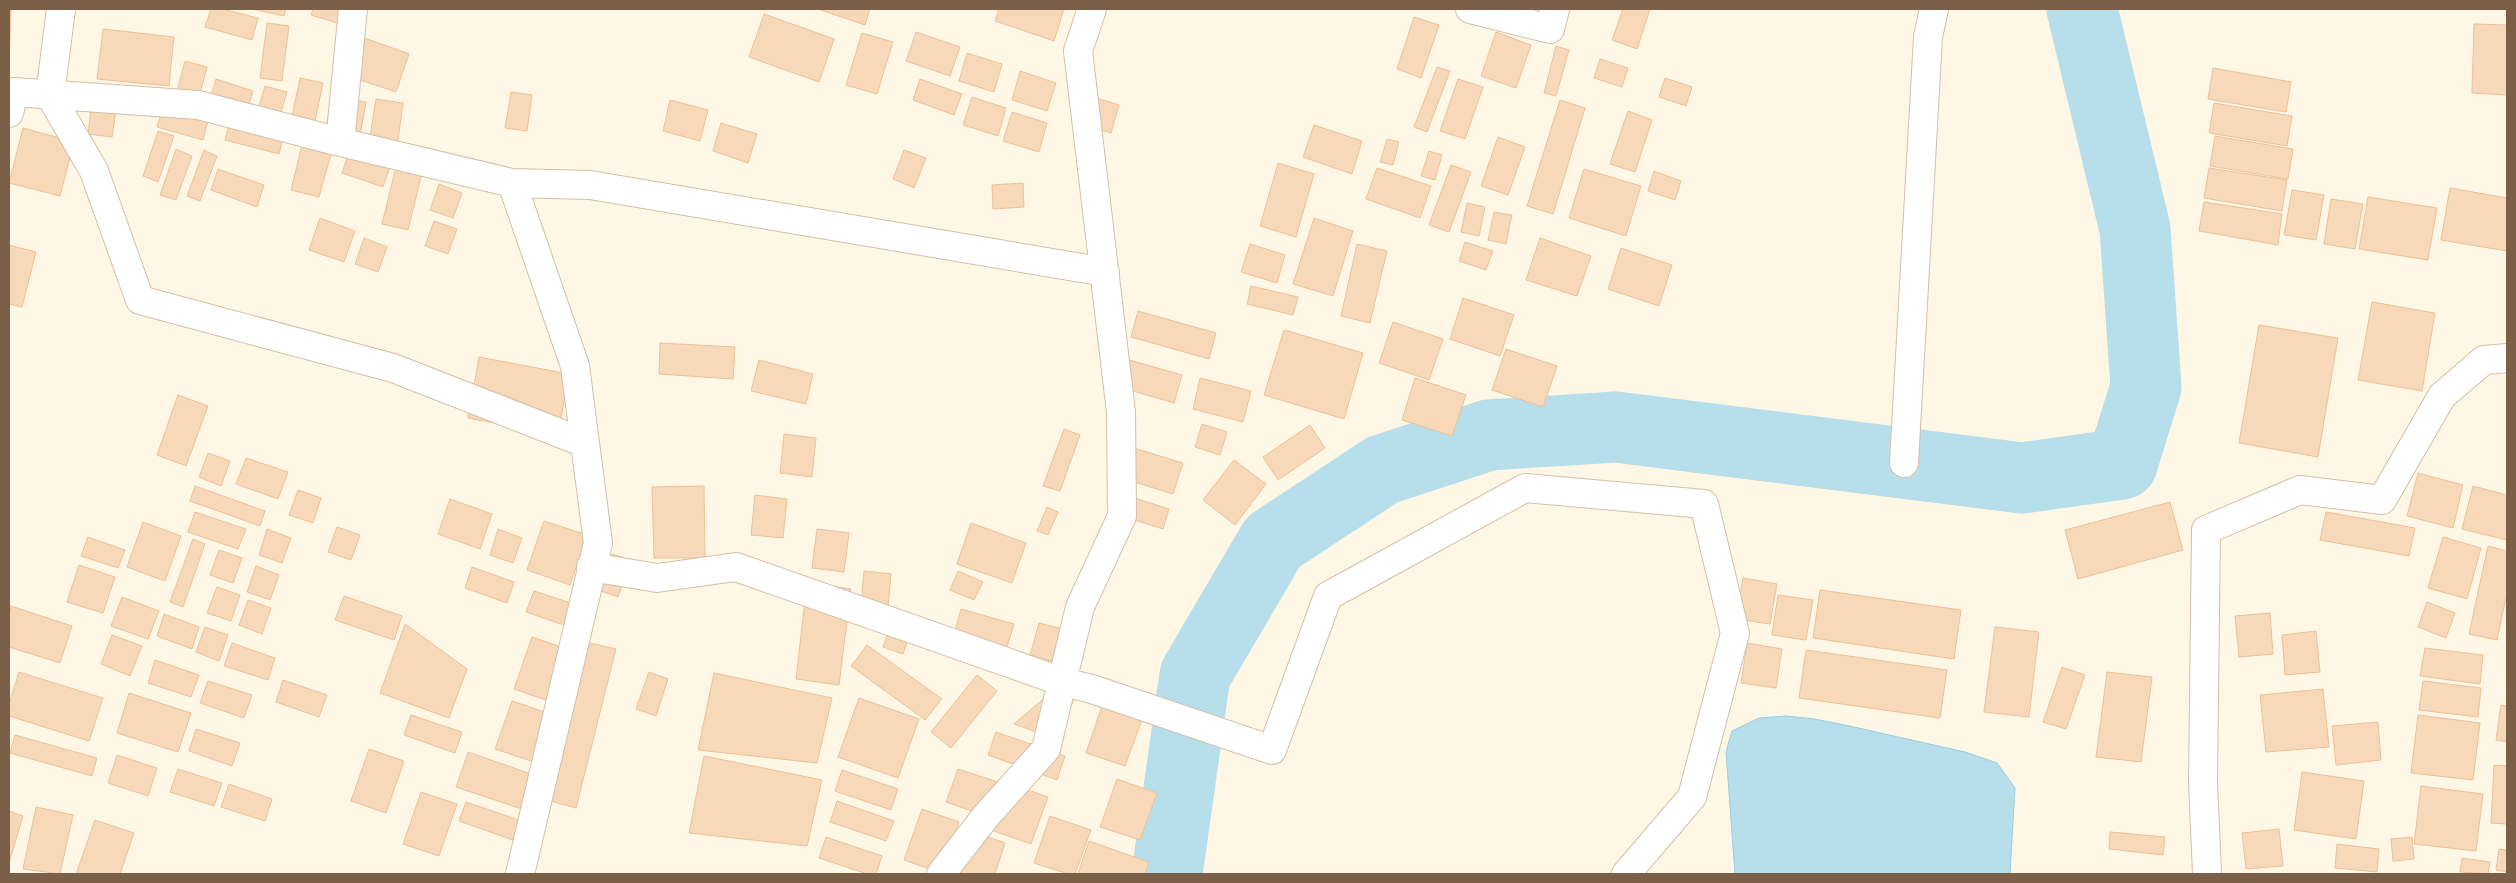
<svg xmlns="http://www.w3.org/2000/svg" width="2516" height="883" font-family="Poppins,sans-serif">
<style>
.water{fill:#b7deeb;stroke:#9ccdde}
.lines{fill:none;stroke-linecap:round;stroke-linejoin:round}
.river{stroke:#b7deeb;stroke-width:71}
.building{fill:#f7d8b9;stroke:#ecc198}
.minor-casing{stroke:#d2c0a9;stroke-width:30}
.minor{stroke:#fff;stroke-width:28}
</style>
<rect width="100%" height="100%" fill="#fff7e5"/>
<path class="water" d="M1786 716 1815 719 1854 727 1965 752 1997 763 2015 788 2010 874H1735L1726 752 1732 731 1759 718Z"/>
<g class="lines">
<path class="river" d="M1167 874 1195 675 1273 542 1382 470 1489 435 1616 427 2022 478 2122 464 2146 387 2135 229 2082 9"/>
</g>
<path class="building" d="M9 9H11L9 66Z
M211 9H222L258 18 252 40 205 27Z
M252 9H286L284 16Z
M313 9H357V29L311 15Z
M818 9H870L865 25Z
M999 9H1064L1054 41 995 21Z
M1623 9H1650L1637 49 1612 40Z
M764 14 834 39 819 82 749 57Z
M1414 17 1439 25 1421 78 1397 69Z
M267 23 289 26 282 81 260 78Z
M2474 24 2507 25V95L2472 93Z
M103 29 174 37 169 86 97 79Z
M916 32 960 47 950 76 906 61Z
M1496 32 1531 45 1516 88 1481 76Z
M862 33 893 42 877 94 846 85Z
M362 37 409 54 396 92 348 76Z
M1556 46 1569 50 1556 96 1544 93Z
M967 53 1002 64 994 92 959 81Z
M1600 59 1628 68 1622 87 1594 78Z
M185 61 207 67 199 97 177 91Z
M1437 67 1450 71 1427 132 1414 127Z
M2213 68 2291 82 2286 112 2208 99Z
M1020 71 1056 83 1047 111 1012 100Z
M300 78 323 83 315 121 292 116Z
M1665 78 1692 87 1686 106 1659 97Z
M216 79 253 91 247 111 210 99Z
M920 79 962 94 954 115 913 100Z
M1458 79 1483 87 1465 139 1440 131Z
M265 86 287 92 279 119 257 113Z
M511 92 532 95 527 131 505 128Z
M1084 94 1119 105 1111 133 1075 122Z
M332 96 366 102 360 135 326 128Z
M972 97 1006 108 998 136 963 125Z
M376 99 403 103 397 147 369 143Z
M670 100 708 110 700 141 663 131Z
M1560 100 1585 108 1553 214 1527 206Z
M2214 103 2292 116 2287 146 2209 133Z
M163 107 208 121 203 140 157 127Z
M91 108 116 110 112 137 88 134Z
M1628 111 1652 120 1635 172 1610 164Z
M1012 112 1047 123 1039 152 1003 141Z
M230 120 284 134 279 154 225 140Z
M721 123 757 134 748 163 713 151Z
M1314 125 1362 141 1352 174 1303 157Z
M23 128 74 142 60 196 9 183Z
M158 131 174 136 158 182 143 176Z
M2215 136 2293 149 2288 179 2210 166Z
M1498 137 1525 147 1508 195 1481 186Z
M1387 139 1399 142 1393 165 1380 162Z
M302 145 331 154 319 197 291 190Z
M176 149 192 156 176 200 160 195Z
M204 150 217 156 200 201 187 196Z
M904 150 926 158 914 188 893 179Z
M1429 151 1442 155 1435 180 1421 176Z
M349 152 390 167 383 187 342 173Z
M1278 163 1314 174 1296 237 1260 226Z
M1451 165 1471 172 1449 232 1429 225Z
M396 167 422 173 408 230 382 224Z
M1377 168 1431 186 1420 218 1366 199Z
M2209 168 2287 180 2282 211 2204 198Z
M218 169 264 185 257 207 211 190Z
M1584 169 1641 186 1626 236 1569 218Z
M1654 171 1681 181 1675 200 1648 191Z
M1023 183 1024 207 993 209 992 185Z
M439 184 462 193 453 218 430 210Z
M2450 188 2507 198V251L2441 240Z
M2292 190 2324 195 2316 240 2284 235Z
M2368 197 2437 208 2428 260 2359 249Z
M2331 199 2363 204 2355 249 2324 244Z
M2204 202 2282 214 2278 245 2199 231Z
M1467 203 1485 207 1479 236 1461 232Z
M1494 212 1512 215 1506 244 1488 240Z
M320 218 355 231 344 262 309 250Z
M1314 218 1353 231 1333 296 1293 284Z
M434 221 457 229 448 254 425 246Z
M364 238 387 247 378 272 355 264Z
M1540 238 1591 256 1577 296 1526 280Z
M1465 242 1493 251 1486 270 1459 261Z
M1250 244 1285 255 1277 283 1241 272Z
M1357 244 1387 251 1370 323 1341 316Z
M9 245 36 252 22 307 9 304Z
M1621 248 1672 265 1659 306 1608 289Z
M1251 286 1298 297 1293 315 1247 304Z
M1463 298 1514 315 1500 356 1450 339Z
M2372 302 2435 313 2422 391 2358 380Z
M1138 311 1216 333 1209 359 1131 337Z
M1393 322 1443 339 1429 380 1379 363Z
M2259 325 2338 338 2318 457 2239 443Z
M1284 330 1363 353 1344 419 1264 395Z
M660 343 735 347 733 379 659 374Z
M1506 349 1557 366 1543 407 1492 390Z
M479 357 569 374 558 435 468 418Z
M1119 357 1182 375 1174 403 1112 385Z
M759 360 813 374 806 404 751 391Z
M1200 378 1251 391 1243 422 1193 409Z
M1415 378 1466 395 1452 436 1402 420Z
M178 395 208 406 186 466 157 455Z
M1202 424 1227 432 1220 455 1195 447Z
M1310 425 1325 448 1278 480 1263 457Z
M1064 429 1080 435 1060 491 1043 486Z
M784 434 816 438 812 477 780 473Z
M1127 446 1183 463 1173 494 1118 477Z
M208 453 230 461 221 486 199 477Z
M246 458 288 472 278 499 236 484Z
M1234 460 1266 484 1235 525 1203 500Z
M2418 473 2463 485 2453 528 2407 516Z
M195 486 265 511 260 526 190 501Z
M704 486 705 558H654L652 487Z
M2473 486 2507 495V540L2462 529Z
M298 490 321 498 313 523 289 515Z
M755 495 787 499 783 538 751 535Z
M1129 496 1169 509 1163 529 1122 516Z
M450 499 492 514 480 549 438 534Z
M2170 502 2183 550 2078 579 2065 530Z
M1047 507 1058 512 1048 535 1037 531Z
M195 512 246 529 238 549 188 532Z
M2326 512 2415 528 2409 556 2320 540Z
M544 521 587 535 570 585 527 570Z
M143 522 181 536 165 581 127 567Z
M971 523 1026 543 1012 583 957 564Z
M337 527 360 535 351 560 328 552Z
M267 529 291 538 282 563 259 555Z
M498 529 522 538 513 563 490 555Z
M817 529 849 533 844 572 812 568Z
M88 537 125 550 118 568 81 556Z
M2443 537 2481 548 2467 599 2428 588Z
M193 539 205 544 183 607 170 602Z
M2488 546 2507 551V593L2497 640 2469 634Z
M219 550 242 558 233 583 210 575Z
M612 554 631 560 618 597 598 590Z
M79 565 115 577 103 613 67 602Z
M256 566 279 575 270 600 247 592Z
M472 567 514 582 507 603 465 588Z
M864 571 891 574 887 620 860 618Z
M958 571 983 582 974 600 950 590Z
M1743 578 1777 584 1770 624 1736 619Z
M807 583 851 589 839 685 796 679Z
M217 587 240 595 231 621 207 613Z
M1820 590 1961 610 1954 659 1813 638Z
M534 591 571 603 564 625 526 612Z
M1778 595 1813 600 1806 640 1772 635Z
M344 596 402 616 394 640 335 620Z
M122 597 159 611 148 639 111 626Z
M248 600 271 608 262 634 239 625Z
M2427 602 2455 613 2446 638 2418 627Z
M11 606 72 626 60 663 9 647V614Z
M961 609 1014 624 1002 663 950 649Z
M896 611 915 618 903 654 883 647Z
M2270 613 2273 654 2239 657 2235 616Z
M164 614 199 627 192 649 157 636Z
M1039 623 1071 631 1061 664 1030 655Z
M405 624 467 669 449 718 380 693Z
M205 627 228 635 219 661 196 652Z
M1995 627 2039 632 2029 717 1984 712Z
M2316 631 2320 672 2285 675 2282 635Z
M112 635 142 646 130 676 101 664Z
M532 637 567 649 549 701 514 689Z
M586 642 616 649 576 808 547 800Z
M232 643 275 658 268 680 224 666Z
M1747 643 1782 649 1776 688 1741 683Z
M867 645 942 699 925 720 851 666Z
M2425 648 2483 655 2480 684 2420 676Z
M1806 650 1947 670 1940 718 1799 698Z
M155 660 199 675 191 697 148 683Z
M2062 667 2085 675 2066 729 2043 722Z
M19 672 103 698 89 741 9 716V704Z
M649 672 668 679 656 716 636 709Z
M2107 672 2152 677 2141 762 2096 757Z
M714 673 832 698 817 763 698 750Z
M977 675 997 691 951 748 931 732Z
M283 680 327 695 319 717 276 702Z
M208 681 252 695 244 718 200 703Z
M2423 681 2481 688 2478 717 2419 710Z
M1063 682 1074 698 1059 740 1014 724Z
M2323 689 2329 747 2266 752 2260 695Z
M129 693 191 713 178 752 117 733Z
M859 698 919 719 898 778 838 757Z
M512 701 551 714 534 762 495 749Z
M2501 705 2507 706V742L2496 740Z
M1102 706 1142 720 1125 766 1086 753Z
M411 715 462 732 455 753 404 735Z
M2418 715 2480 723 2473 780 2411 773Z
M2378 722 2381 760 2336 765 2332 726Z
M196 729 240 743 232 766 189 751Z
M996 732 1065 756 1057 780 988 755Z
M15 735 97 758 92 776 10 753Z
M369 749 404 761 386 813 351 801Z
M468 752 537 776 525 810 456 787Z
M117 755 157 768 148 796 108 783Z
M704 756 822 780 807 846 689 833Z
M2494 765 2507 766V824L2491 823Z
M178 769 222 783 214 806 170 792Z
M958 769 998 782 986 816 946 802Z
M842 770 898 789 891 810 835 791Z
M2302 772 2364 781 2356 839 2294 830Z
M1117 779 1157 793 1140 840 1100 827Z
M1008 783 1048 797 1031 844 991 830Z
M229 784 272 799 265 821 221 807Z
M2421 786 2483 794 2476 851 2414 844Z
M421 792 457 804 439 856 403 844Z
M837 801 894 821 886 841 830 822Z
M466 802 519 820 513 840 459 821Z
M36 807 73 815 60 874 23 869Z
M922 809 959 822 941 873 904 860Z
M9 811 23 816 9 863Z
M1050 816 1091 830 1075 874H1068L1034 863Z
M95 820 134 833 120 874H76Z
M2279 829 2283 866 2246 869 2242 833Z
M968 830 1005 843 995 874H953Z
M2110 832 2165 837 2163 855 2109 849Z
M826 837 882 856 876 874H867L819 858Z
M2412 837 2414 859 2393 861 2391 839Z
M1089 841 1149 862 1145 874H1078Z
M2337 844 2379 849 2377 872 2335 868Z
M2499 849 2507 850V872L2496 870Z
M2462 858 2490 862 2488 874 2460 872Z"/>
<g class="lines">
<defs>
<path id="minor" d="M61 9 50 95 94 171 140 300 393 368 585 443
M1470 9 1550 29 1555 9
M9 113 14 92 198 105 340 142 353 9
M340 142 512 183 590 185 1105 272
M512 183 575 366 598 543 520 874
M1904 463 1928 37 1934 9
M591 567 657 578 736 567 1063 682 1092 689 1272 750 1328 596 1525 488 1704 504 1735 633 1692 797 1626 874
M941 874 986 816 1046 749 1080 607 1122 516 1121 412 1078 51 1092 9
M2207 874 2203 782 2206 530 2300 490 2382 500 2442 396 2484 360 2507 358"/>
</defs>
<use href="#minor" class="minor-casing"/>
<use href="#minor" class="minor"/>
</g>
<rect width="2516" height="883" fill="none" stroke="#7b5f47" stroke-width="20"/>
</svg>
